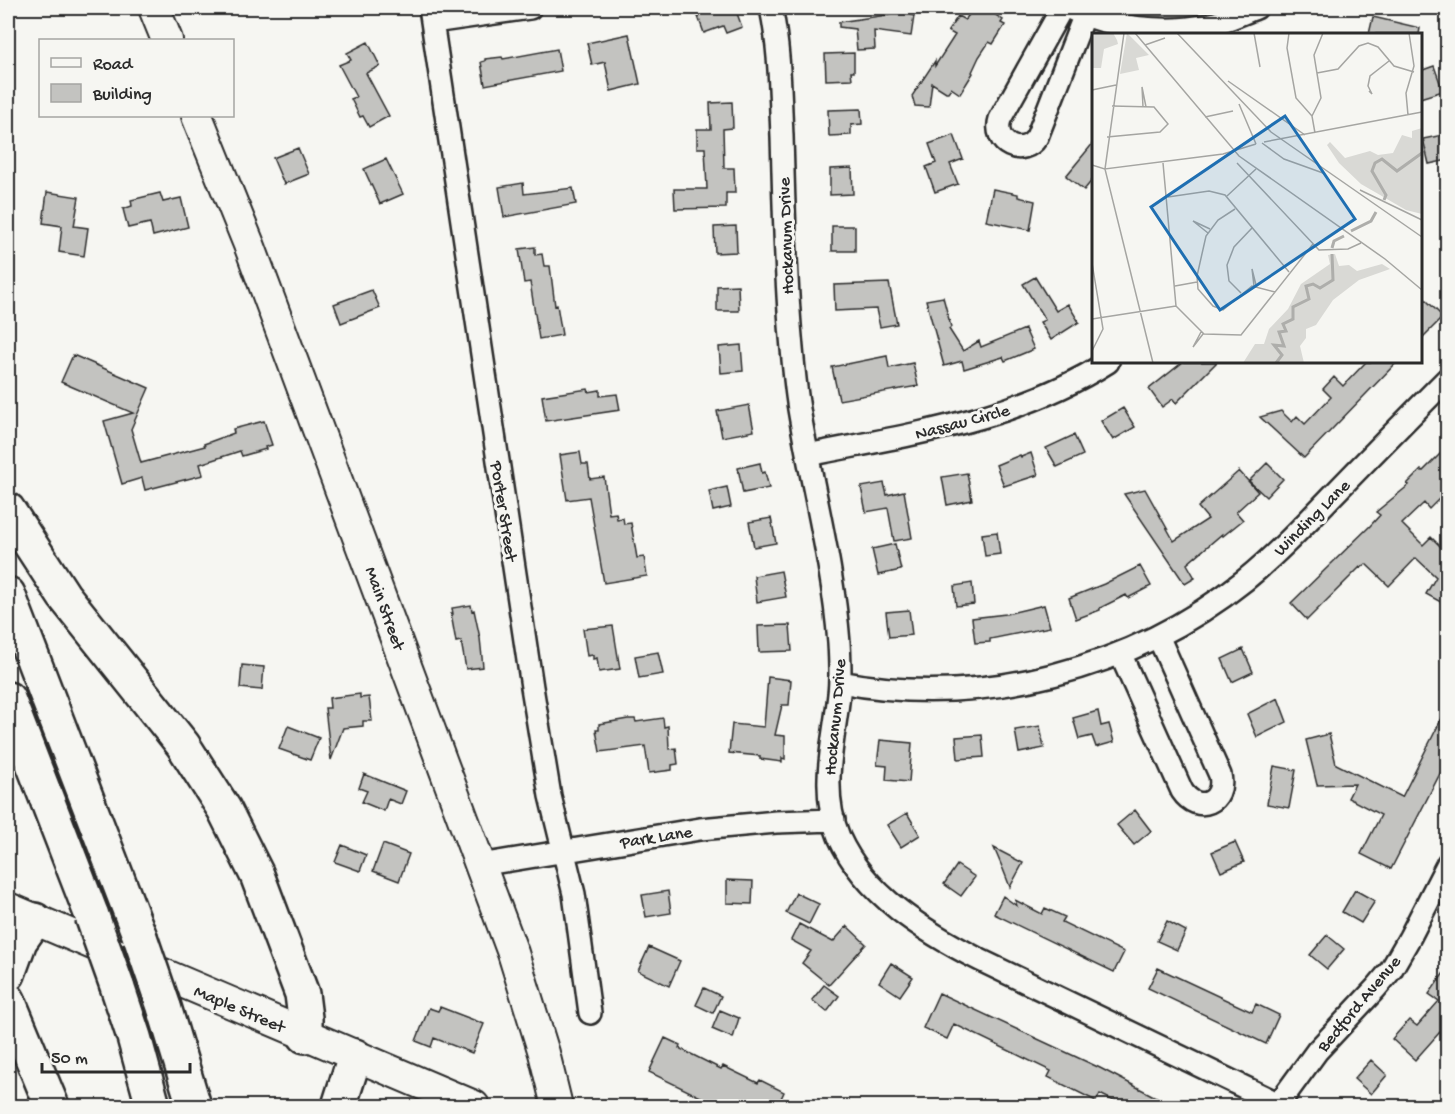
<svg xmlns="http://www.w3.org/2000/svg" width="1455" height="1114" font-family="'Gochi Hand',sans-serif">
<style>
.building{fill:#c3c3c0;stroke:#2b2b2b;stroke-width:1.5}
.lines{fill:none;stroke-linecap:round;stroke-linejoin:round}
.street-casing{stroke:#2b2b2b;stroke-width:26}
.secondary-casing{stroke:#2b2b2b;stroke-width:34}
.highway-casing{stroke:#2b2b2b;stroke-width:38}
.street{stroke:#f6f6f2;stroke-width:21}
.secondary{stroke:#f6f6f2;stroke-width:30}
.highway{stroke:#f6f6f2;stroke-width:33}
.highway-bridge-casing{stroke:#2b2b2b;stroke-width:38;stroke-linecap:butt}
.highway-bridge{stroke:#f6f6f2;stroke-width:33}
.labels{text-anchor:middle;stroke-width:6;stroke-linejoin:round;paint-order:stroke}
.street-label{font-size:18px;fill:#2b2b2b;stroke:#f6f6f2}
.inset-river{fill:none;stroke:#aeaeab;stroke-width:3}
.inset-road{fill:none;stroke:#a5a5a2;stroke-width:1.5}
.view{fill:#1f6fb2;fill-opacity:0.15;stroke:#1f6fb2;stroke-width:3}
.inset-edge{fill:none;stroke:#2b2b2b;stroke-width:3}
</style>
<rect width="100%" height="100%" fill="#f6f6f2"/>
<filter id="ink" filterUnits="userSpaceOnUse"><feTurbulence type="fractalNoise" baseFrequency=".0167" numOctaves="2"/><feDisplacementMap in="SourceGraphic" scale="12" xChannelSelector="R" yChannelSelector="G"/><feConvolveMatrix kernelMatrix="1 2 1 2 8 2 1 2 1" color-interpolation-filters="sRGB"/></filter>
<g filter="url(#ink)">
<path class="building" d="M695 8H722L724 12 735 8 742 27 726 33 723 26 704 33Z
M974 8H985L1003 20 1001 23 1005 25 993 44 989 42 979 57 972 72 973 73 960 94 951 88 948 92H946L932 83 929 107 915 106 912 96 935 61V66L955 35 948 31 958 16 965 20Z
M907 12 914 16 911 36 874 31 875 49 857 50 855 29 839 27V22Z
M1373 17 1420 28 1419 34H1369Z
M629 34 640 84 611 91 605 62 592 65 587 43Z
M368 42 380 66 366 73 389 116 369 127 363 116 360 117 351 99 356 97 339 65 351 60 347 53Z
M557 49 561 71 485 85 481 62 485 61V59L502 57 503 59Z
M854 53V72H851L852 79 826 80 825 54Z
M1434 66 1443 91 1420 98V71Z
M732 102 733 128 723 129 724 168H734L735 193H726V208L675 209 674 189H707L705 148H697V129H711L710 103Z
M861 109 862 124 851 125V135L829 136 828 110Z
M1448 134V160L1429 164 1423 139Z
M954 135 963 159 950 164 958 184 935 192 926 167 936 163 929 144Z
M1094 142V178L1084 190 1066 176Z
M298 148 309 174 284 184 273 158Z
M386 159 403 194 380 204 364 169Z
M852 168 853 194 830 195V169Z
M523 183 524 194 573 188 576 204 504 217 499 187Z
M993 189 1018 194V197L1035 201 1030 230 986 221Z
M47 192 79 197 74 226 88 228 84 256 59 252 62 226 43 223Z
M160 193 163 202 181 198 188 227 153 236 150 223 128 228 123 209 132 206 131 200Z
M736 226 737 252 715 253 714 227Z
M832 226H855V251H832Z
M535 247V255L542 254 544 266H550L555 306 557 305 562 335 539 339 530 282 524 283 519 249Z
M1035 277 1056 311 1068 304 1079 322 1051 340 1040 322 1045 320 1023 284Z
M889 283 897 324 880 327 876 309 835 311 834 285Z
M738 285 739 311H717V286Z
M372 290 380 308 341 323 334 304Z
M1420 294 1443 317 1420 340Z
M943 297 951 327 949 329 963 351 979 341 981 347 1025 329 1034 349 1005 361 1003 357 964 369 962 361 944 366 926 300Z
M741 345 743 371 721 373 719 347Z
M73 355 149 388 131 429 141 463 205 446 204 444 234 433 233 429 264 421 272 445 265 447 266 449 242 456 240 451 200 464 203 475 145 490 142 478 122 484 104 421 133 413 61 382Z
M887 356 889 368 913 363 918 386 839 400 832 367Z
M1183 362H1217L1176 403 1173 399 1162 407 1149 389Z
M1366 362H1397L1304 458 1260 417 1281 411 1292 422 1297 416 1305 424 1331 397 1323 389 1334 377 1343 386Z
M588 389 589 392 600 390V396L617 394 620 410 546 421 542 396Z
M749 405 754 431 722 437 717 411Z
M1123 408 1135 427 1113 440 1101 421Z
M1074 435 1083 455 1057 467 1046 448Z
M1448 446V487L1444 491 1446 492 1429 509 1424 503 1402 524 1423 545 1431 537 1448 554V606L1426 594 1436 577 1416 558 1389 586 1366 564 1361 568 1360 567 1307 620 1291 603 1370 526 1380 515 1376 512 1409 485 1407 484 1421 470 1423 471Z
M580 452 582 464H588L590 479 604 477 609 514 616 513 617 519 623 518 624 524 631 523 637 558 644 557 647 576 604 583 589 497 567 500 560 455Z
M1031 453 1038 475 1004 486 996 465 1020 455 1021 457Z
M760 463 762 473 765 472 769 488 743 493 738 468Z
M1267 463 1283 479 1266 497 1249 481Z
M1239 471 1258 492 1236 512 1243 520 1223 536 1222 534 1187 564 1195 578 1185 584 1124 494 1145 489 1174 541 1208 519 1198 507Z
M967 473 972 500 947 505 942 477Z
M884 483 887 495 904 491 912 538 894 541 888 508 866 512 861 487Z
M727 487 731 507 713 511 709 491Z
M771 518 776 543 754 547 749 522Z
M997 532 1000 554 985 556 982 534Z
M895 544 901 570 878 575 872 549Z
M1140 566 1151 586 1128 598 1126 595 1100 608V610L1076 619 1069 598 1104 584Z
M781 571 786 597 757 602 754 576Z
M972 583 974 604 956 606 954 586Z
M471 605 472 611 474 610 480 638 483 667 466 669 461 641 456 642 451 614H453L452 608Z
M1044 605 1050 627 990 639V642L975 643 972 618 1006 614Z
M909 610 912 635 889 637 886 612Z
M790 625 792 651 759 652 758 626Z
M613 626 620 669 599 672 597 658 593 659V655L587 656 583 629Z
M1243 649 1253 672 1232 682 1222 659Z
M658 652 663 674 639 678 635 656Z
M242 665 264 667 262 690 240 688Z
M768 677 791 680 789 705H782L775 735 785 736V759L782 758V762L760 759V756L729 753 732 724 764 727Z
M360 694V698L369 697 372 721H363V726L343 728 331 760 325 708H330L329 698Z
M1278 698 1287 722 1257 737 1247 714Z
M1448 706V758L1391 869 1361 854 1381 815 1348 798 1355 784 1317 785 1306 740 1329 734 1336 764 1402 797Z
M1098 711 1101 726 1109 724 1114 742 1096 747 1092 736 1079 739 1073 718Z
M663 718 664 727 668 726 669 749 676 748 678 764 672 765V770L649 773 645 746 600 752 596 730H599V724L628 719H635L636 722Z
M288 726 319 738 310 760 279 749Z
M1040 726 1044 748 1019 753 1015 730Z
M982 735 984 757 958 759 956 737Z
M880 740 912 743 909 782 886 780 887 766 877 765Z
M1274 766 1296 770 1289 808 1267 804Z
M364 774 406 791 401 804 388 799 384 811 362 802 367 791 359 788Z
M1135 810 1151 831 1134 845 1117 825Z
M907 813 920 835 901 847 887 825Z
M1235 842 1244 862 1221 872 1212 852Z
M383 844 409 854 399 881 373 871Z
M342 845 366 855 360 871 335 862Z
M994 848 1023 863 1010 887 1003 869Z
M957 865 975 877 961 896 944 884Z
M727 880 753 881 752 904 727 903Z
M1355 890 1375 901 1361 923 1342 912Z
M668 891 671 913 646 917 642 895Z
M796 893 819 904 809 924 786 913Z
M1003 896 1017 906 1015 900 1042 914 1045 908 1065 917 1062 922 1124 952 1114 972 994 914Z
M1167 921 1186 931 1177 950 1157 941Z
M799 924 833 942 847 926 866 944 829 985 802 963 811 951 791 940Z
M1327 935 1344 949 1327 969 1310 955Z
M649 947 680 961 669 986 638 971Z
M891 963 913 977 900 996 879 982Z
M1448 967V1023L1415 1060 1392 1039 1409 1020 1417 1026 1439 1001 1429 994Z
M1158 968 1252 1012 1256 1004 1279 1015 1266 1044 1148 988Z
M824 985 839 996 827 1012 812 1000Z
M704 988 721 996 713 1013 696 1005Z
M939 993 1100 1068 1175 1107H1126L1100 1094 1096 1101 1048 1077 1051 1071 954 1024 947 1039 923 1028Z
M440 1007 484 1024 472 1053 434 1038 431 1047 416 1041 429 1008 438 1011Z
M720 1010 739 1018 733 1038 712 1029Z
M665 1038 680 1045 679 1048 721 1069 723 1066 758 1083 760 1080 784 1092 777 1107H721L649 1072Z
M1371 1060 1387 1075 1371 1094 1354 1079Z"/>
<g class="lines">
<defs>
<path id="street" d="M430 8 532 687 550 796 574 894 590 1013
M771 8C780 50 780 93 782 136 784 203 785 270 791 337 793 361 795 385 799 409 812 487 833 564 839 643 840 660 841 677 839 694 834 742 819 790 839 837 865 895 925 932 980 960L1279 1104
M1062 8 1000 119C992 144 1023 159 1037 137L1085 14
M1073 10C1112 28 1165 34 1207 25 1224 22 1240 14 1256 8
M433 22 530 8
M808 455C912 434 1017 420 1108 362
M1120 653 1182 791C1198 815 1226 802 1220 775L1158 636
M840 682C981 709 1133 670 1245 580 1277 554 1305 524 1333 495 1371 456 1409 417 1448 378
M480 865 700 829 776 822 834 820
M1277 1106 1317 1051 1376 988 1391 970 1410 937 1448 863"/>
<path id="secondary" d="M154 8 167 40
M197 116 250 247 513 953 544 1053 557 1106
M8 908 474 1106"/>
<path id="highway" d="M8 510 64 596 183 745 224 809 257 875 302 994 305 1018V1036
M8 594 140 937
M8 699 92 916
M8 974 20 941 35 920
M117 986 134 1037 153 1106
M8 1000 52 1106
M164 1007 194 1106
M339 1106 355 1056"/>
</defs>
<use href="#street" class="street-casing"/>
<use href="#secondary" class="secondary-casing"/>
<use href="#highway" class="highway-casing"/>
<use href="#street" class="street"/>
<use href="#secondary" class="secondary"/>
<use href="#highway" class="highway"/>
<defs>
<path id="highway-bridge" d="M92 916 117 986
M140 937 164 1007"/>
</defs>
<use href="#highway-bridge" class="highway-bridge-casing"/>
<use href="#highway-bridge" class="highway-bridge"/>
</g>
</g>
<g class="labels">
<g class="street-label">
<text transform="translate(785 236) rotate(-92)" y="6">Hockanum Drive</text>
<text transform="translate(962 421) rotate(-15)" y="6">Nassau Circle</text>
<text transform="translate(505 511) rotate(81)" y="6">Porter Street</text>
<text transform="translate(1311 517) rotate(-45)" y="6">Winding Lane</text>
<text transform="translate(386 608) rotate(70)" y="6">Main Street</text>
<text transform="translate(834 717) rotate(-85)" y="6">Hockanum Drive</text>
<text transform="translate(656 836) rotate(-9)" y="6">Park Lane</text>
<text transform="translate(1358 1003) rotate(-50)" y="6">Bedford Avenue</text>
<text transform="translate(240 1008) rotate(23)" y="6">Maple Street</text>
</g>
</g>
<g transform="translate(1092 33)">
<rect width="330" height="330" fill="#f6f6f2"/>
<path d="M0 0H21L25 7 26 11 12 16 9 35H0ZM35 0 57 22 44 25 47 37 28 41ZM330 95V181L314 177 269 151 247 130 235 112 238 109 253 125 278 118 286 122 301 120 310 102 320 105V98ZM243 221 247 233 257 232 265 238 290 231 298 236 267 247 241 267 224 292 214 296V305L208 313 212 330H151L163 311H172L177 296 196 276 209 251 238 231 236 222Z" fill="#d9d9d5"/>
<path class="inset-river" d="M292 167 294 162 280 138 283 130 290 126 305 138 330 120M259 198 279 188 284 179M240 215 242 208 252 203M184 330 190 322 182 312 192 313 187 299 194 298 191 291 201 286V274L217 266 214 253 221 251 228 255 241 247 240 221"/>
<path class="inset-road" d="M32 0 13 136 131 121 164 111M43 0 147 123 293 226 330 257M85 0 179 99 330 204M162 0 168 34M197 0 195 15 204 65 220 83 223 100M53 12 73 5M225 40 246 36 267 13 276 10 286 14 302 33 322 39M136 48 213 102M0 57 24 52M277 58 280 61 276 53 278 43 297 28M147 71 164 111M51 74 50 54 54 74M316 82 314 60 322 33 317 0M220 83 229 65 222 22 231 0M113 84 141 78M15 104 68 99 76 91 62 74 20 73M172 109 330 79M170 110 192 126 231 140M71 130 84 273M145 130 227 217 256 216 269 210M0 132 13 136 61 330M268 157 330 187M135 163 164 136M76 164 117 158 133 162 197 239M143 176 126 187 114 203 105 243 106 256 121 273 131 277 160 253 183 259M116 200 101 188 118 196M0 230 11 296 0 318M83 253 105 249M162 253 160 236 164 252M149 260 137 248 135 232 142 214 160 195M84 273 112 301 149 302 221 211M0 286 84 273M109 299 101 314 111 301"/>
<path class="view" d="M193 83 263 186 128 277 59 174Z"/>
<rect width="330" height="330" class="inset-edge"/>
</g>
<rect width="1455" height="1114" fill="none" stroke="#f6f6f2" stroke-width="30"/>
<rect x="15" y="15" width="1425" height="1084" fill="none" stroke="#2b2b2b" stroke-width="2" filter="url(#ink)"/>
<rect x="39" y="39" width="195" height="78" fill="#f6f6f2" stroke="#a5a5a2" stroke-width="1.5"/>
<rect x="51" y="58" width="30" height="9" fill="#f6f6f2" stroke="#a5a5a2" stroke-width="1.5"/>
<text x="93" y="69" font-size="18" fill="#2b2b2b">Road</text>
<rect x="51" y="84" width="30" height="18" fill="#c3c3c0" stroke="#a5a5a2" stroke-width="1.5"/>
<text x="93" y="99" font-size="18" fill="#2b2b2b">Building</text>
<path d="M42 1063v9h148v-9" fill="none" stroke="#2b2b2b" stroke-width="3"/>
<text x="51" y="1063" font-size="18" fill="#2b2b2b" stroke="#f6f6f2" stroke-width="4.5" paint-order="stroke">50 m</text>
</svg>
